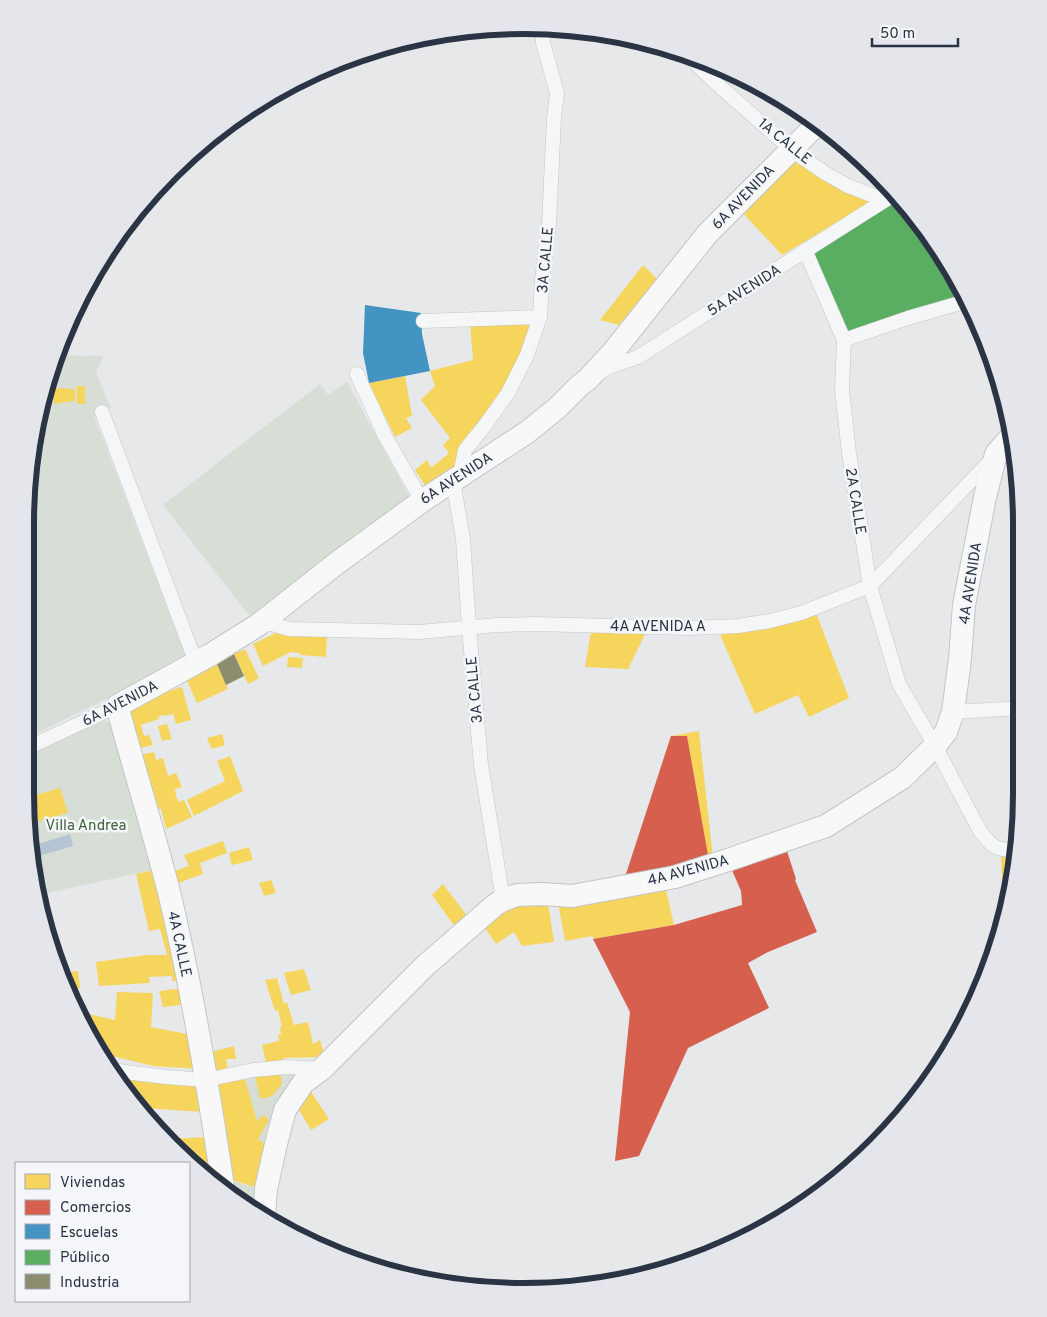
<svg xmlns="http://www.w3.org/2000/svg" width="1047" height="1317" font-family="Overpass,sans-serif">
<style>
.green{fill:#d6ded6}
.water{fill:#b4c4d5}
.homes{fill:#f6d55c}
.shops{fill:#d6604d}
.schools{fill:#4393c3}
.public{fill:#5aae61}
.industry{fill:#8c8c6e}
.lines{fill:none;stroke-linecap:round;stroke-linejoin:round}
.street-casing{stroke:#c4c6c8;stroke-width:15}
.primary-casing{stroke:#c2c5c8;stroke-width:24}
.street{stroke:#f5f6f7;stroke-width:14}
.primary{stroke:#f8f8f8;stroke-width:22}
.labels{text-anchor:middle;stroke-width:5;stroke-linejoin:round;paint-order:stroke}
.street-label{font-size:15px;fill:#2b3445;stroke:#f4f6f9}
.park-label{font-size:15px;fill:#3f6138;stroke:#f4f6f9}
.rim{fill:none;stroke:#2b3445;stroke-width:6}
</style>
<rect width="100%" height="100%" fill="#e6e8ea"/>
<path class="green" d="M55 355 103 356 96 373 111 408 94 416 187 659 25 739 26 491 52 363Z
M347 382 410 498 252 619 163 505 320 384 328 395Z
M101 718 119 729 157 869 38 895 25 794V755Z
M280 1070 300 1074 265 1157 238 1141 257 1121 244 1076Z
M228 1180 261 1189 259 1214 228 1190Z"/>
<path class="water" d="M70 834 73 846 39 856 35 845Z"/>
<path class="homes" d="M792 161 871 202 782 255 739 209Z
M912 214 932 242 945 260 934 255 931 261 899 243Z
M851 231 861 251 825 269 816 253Z
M872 238 888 273 877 277 861 244Z
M643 265 657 279 619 325 600 320Z
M534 320 509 381 457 464 453 469 426 487 415 470 427 460 431 468 449 453 443 445 450 438 421 400 435 386 430 371 473 360 470 322Z
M405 376 412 416 406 418 412 428 395 437 369 383Z
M77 386H85V404H77Z
M53 388 75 389V401L54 404Z
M816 613 849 698 809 717 798 695 755 714 720 635 775 626Z
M280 631 327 634 326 657 300 655V653L291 652 263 666 253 644Z
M591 632H646L628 669 585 667Z
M245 649 259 678 248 684 234 654Z
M288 657 303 658 302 668 287 667Z
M217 664 228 689 197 703 186 678Z
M164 685 166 692 182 687 191 720 176 724 173 714 164 716 163 715 158 717 159 719 141 725 144 736 149 735 153 745 137 749 128 711Z
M167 724 172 739 162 741 158 726Z
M699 731 713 858 625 881 671 736Z
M222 734 225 745 212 749 207 738Z
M154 752 156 760 163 758 168 776 176 773 182 787 175 789 176 796 179 802 184 800 192 817 166 829 161 809H159L140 755Z
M230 756 243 791 194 816 187 800 225 781 217 761Z
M60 788 68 813 29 824 26 798Z
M223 841 227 853 200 863 203 874 175 884 172 872 189 866 184 855Z
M249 847 253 860 232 865 229 853Z
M1001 857 1016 858 1012 890 1004 917Z
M157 869 184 980 172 981V976L149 977 150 983 99 986 96 962 146 955H167L160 929 149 931 136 874Z
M271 880 276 893 264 896 259 883Z
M443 884 468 917 456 928 432 895Z
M665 885 674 925 593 939V936L565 941 558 902Z
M548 904 554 942 522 946 514 932 496 944 482 924 501 911 517 905Z
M304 969 311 990 291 995 284 973Z
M78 971 80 988 70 989 63 973Z
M277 978 284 1004 287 1002 294 1025 308 1022 313 1044 320 1040 324 1054 320 1057 283 1058 284 1062 267 1066 262 1045 279 1041 278 1035 281 1034 280 1027H282L278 1010 275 1011 265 980Z
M186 988 189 1004 163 1007 159 991Z
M117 992 153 993 151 1027 192 1035 199 1069 153 1066 100 1053 92 1042 80 1014 84 1013 115 1020Z
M234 1046 236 1059H226L228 1070 214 1073 211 1052Z
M280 1070 282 1084 272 1096 260 1099 255 1075Z
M123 1076 201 1085 203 1112 145 1108V1112L124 1085Z
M244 1076 257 1121 263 1115 269 1120 258 1139 268 1147 261 1189 228 1179 213 1084Z
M309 1089 329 1119 311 1130 296 1105Z
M209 1137 213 1170H202L171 1146 165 1139Z"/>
<path class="shops" d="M671 736H687L709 861 624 880Z
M786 848 796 879 795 880 817 932 768 952 748 963 769 1008 688 1048 639 1156 615 1161 630 1012 593 939 674 925 742 905 741 891 731 868Z"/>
<path class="schools" d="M365 305 421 313 422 334 430 371 369 383 363 353Z"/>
<path class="public" d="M902 200 955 275 966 298 850 335 813 252 893 201Z"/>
<path class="industry" d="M234 654 244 676 226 685 217 664Z"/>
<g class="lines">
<defs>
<path id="street" d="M687 55 717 84 793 151 825 173 848 186 874 196 892 197
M805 250 844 340 842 390 849 453 870 586 899 684 935 746 980 831C993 848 995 849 1016 851
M423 321 540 317
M844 340 908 318 967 301
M601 372 609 367 638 357 890 197 897 194
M357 374 385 436 422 501
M102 412 196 663
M460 475 465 450 486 424 508 393 527 355 540 317 542 280 549 224 554 118 557 93 543 43 542 27
M453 480 463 539 469 627 481 765 503 900
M259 625 271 624 289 629 419 632 497 625 534 624 688 628 738 626 770 621 801 613 870 586 993 458
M953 712 1022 708
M25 749 117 706
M112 1069 125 1072 166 1077 206 1080 253 1070 286 1067 322 1069"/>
<path id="primary" d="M223 1186C208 1087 192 988 169 892 153 830 134 768 117 706L210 655 258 625 337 563 422 501 526 433 556 409 579 386 587 380 613 352 708 233 818 123
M264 1217 266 1189 276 1144 285 1110 303 1083 322 1069 426 965 495 905 503 900 517 895 542 894 572 896 675 877 728 860 826 826 902 778 935 746 946 732 953 712 960 659 964 605 985 497 996 454 1010 438"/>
</defs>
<use href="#street" class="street-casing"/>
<use href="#primary" class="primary-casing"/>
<use href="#street" class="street"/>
<use href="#primary" class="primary"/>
</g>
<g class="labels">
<g class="street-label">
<text transform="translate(785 141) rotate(39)" y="5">1A CALLE</text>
<text transform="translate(743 197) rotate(-46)" y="5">6A AVENIDA</text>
<text transform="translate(545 260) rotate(-85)" y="5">3A CALLE</text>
<text transform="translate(744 290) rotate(-32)" y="5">5A AVENIDA</text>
<text transform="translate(456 478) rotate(-33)" y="5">6A AVENIDA</text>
<text transform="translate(856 501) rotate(81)" y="5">2A CALLE</text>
<text transform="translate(970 583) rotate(-81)" y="5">4A AVENIDA</text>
<text x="658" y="631">4A AVENIDA A</text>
<text transform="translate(474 690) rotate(-95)" y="5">3A CALLE</text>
<text transform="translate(120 703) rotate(-27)" y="5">6A AVENIDA</text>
<text transform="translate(688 870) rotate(-15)" y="5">4A AVENIDA</text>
<text transform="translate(180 944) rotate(78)" y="5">4A CALLE</text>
</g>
<g class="park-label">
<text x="86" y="830">Villa Andrea</text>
</g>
</g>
<path d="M0 0H1047V1317H0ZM523 34H524A489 489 0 0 1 1013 523V794A489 489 0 0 1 524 1283H523A489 489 0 0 1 34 794V523A489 489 0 0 1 523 34Z" fill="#e4e6eb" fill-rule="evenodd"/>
<path class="rim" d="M523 34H524A489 489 0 0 1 1013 523V794A489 489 0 0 1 524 1283H523A489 489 0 0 1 34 794V523A489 489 0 0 1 523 34Z"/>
<rect x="15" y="1162" width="175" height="140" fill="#f4f6f9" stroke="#a4a8b1"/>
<rect x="25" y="1174" width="25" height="15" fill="#f6d55c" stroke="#a4a8b1"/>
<text x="60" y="1187" font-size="15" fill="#2b3445">Viviendas</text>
<rect x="25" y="1200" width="25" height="15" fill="#d6604d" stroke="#a4a8b1"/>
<text x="60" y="1212" font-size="15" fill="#2b3445">Comercios</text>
<rect x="25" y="1224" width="25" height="15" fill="#4393c3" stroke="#a4a8b1"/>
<text x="60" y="1237" font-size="15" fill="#2b3445">Escuelas</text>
<rect x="25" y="1250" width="25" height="15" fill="#5aae61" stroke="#a4a8b1"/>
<text x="60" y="1262" font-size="15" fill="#2b3445">Público</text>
<rect x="25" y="1274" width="25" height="15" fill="#8c8c6e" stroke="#a4a8b1"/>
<text x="60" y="1287" font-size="15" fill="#2b3445">Industria</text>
<path d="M872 38v8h86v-8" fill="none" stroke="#2b3445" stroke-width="2.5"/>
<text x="880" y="38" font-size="15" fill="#2b3445" stroke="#f4f6f9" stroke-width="4" paint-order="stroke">50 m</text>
</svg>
